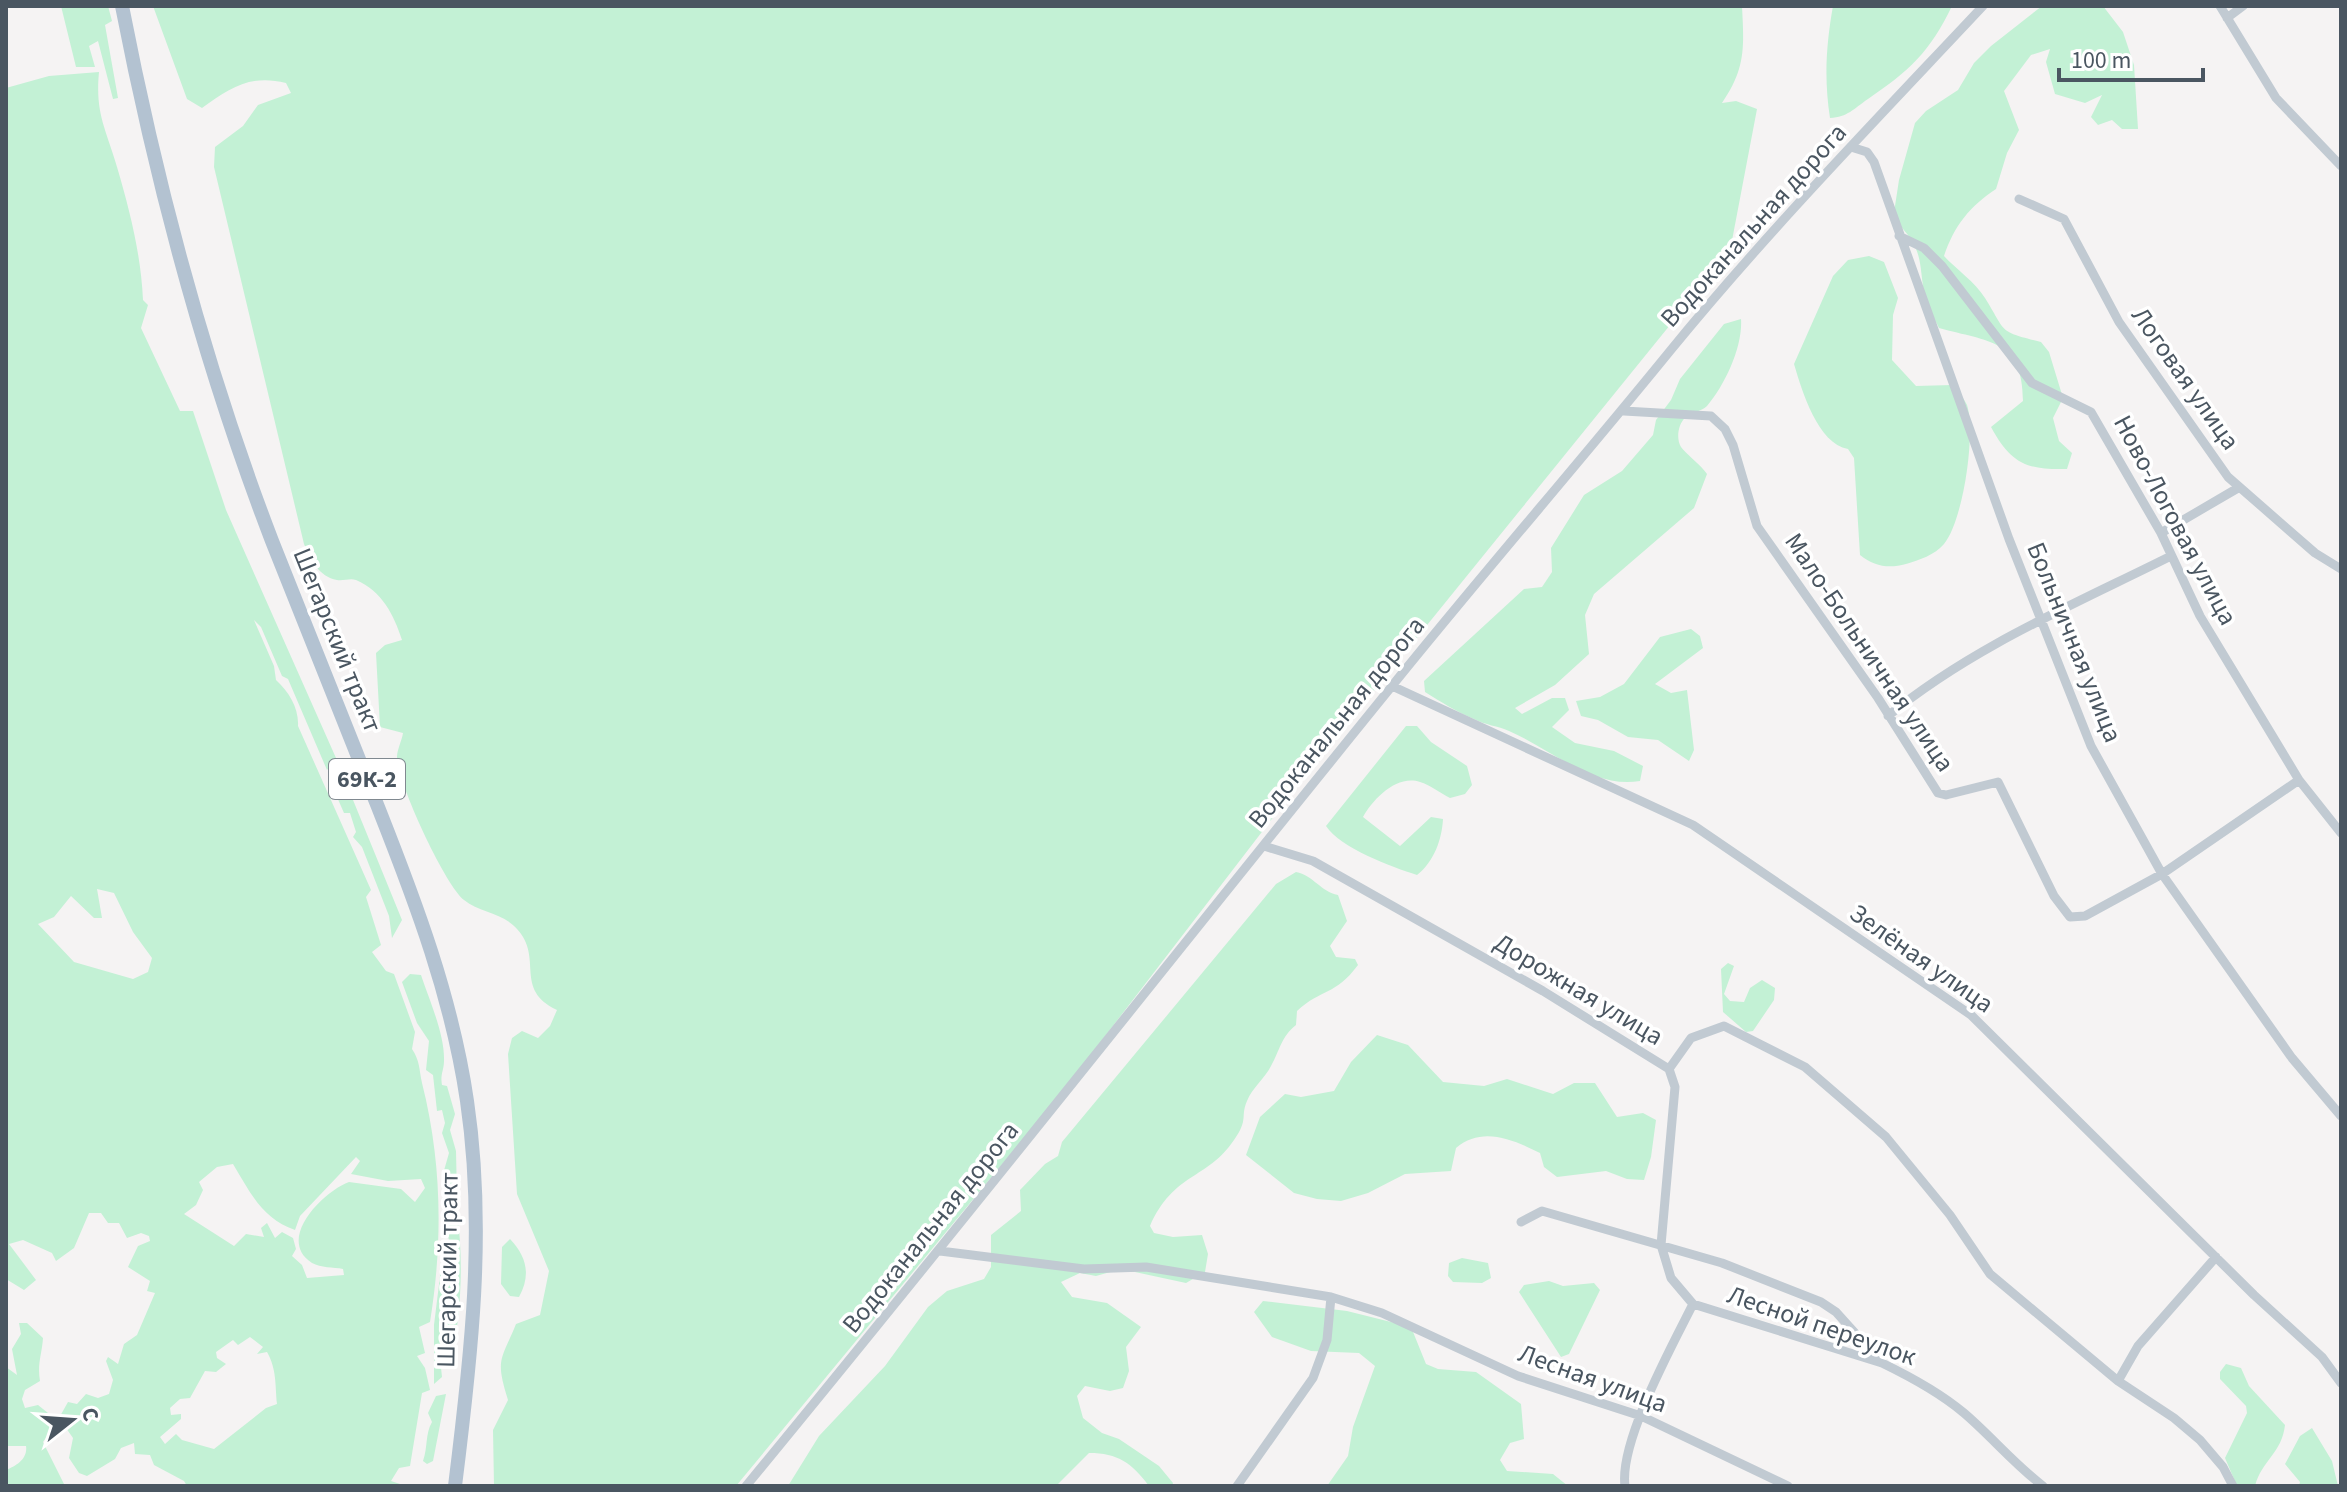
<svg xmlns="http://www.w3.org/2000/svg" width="2347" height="1492" font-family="'Source Sans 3',sans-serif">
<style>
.green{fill:#c3f1d5;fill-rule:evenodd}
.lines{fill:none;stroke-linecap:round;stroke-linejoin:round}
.street{stroke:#c1cad2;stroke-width:9}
.primary{stroke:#b3c2d1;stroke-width:14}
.labels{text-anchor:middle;stroke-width:7;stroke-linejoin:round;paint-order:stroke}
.shield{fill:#fff;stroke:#808990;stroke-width:2}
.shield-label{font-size:24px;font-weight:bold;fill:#4a5661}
.street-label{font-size:26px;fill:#4a5661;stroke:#fff}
</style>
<rect width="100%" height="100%" fill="#f5f3f3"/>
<path class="green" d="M61 6H108L112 21 105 25 118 98 113 99 98 41 89 46 95 67H76Z
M153 6H1742C1744 47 1746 68 1722 103L1736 101 1757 109 1730 251 1304 777 1066 1087 736 1486H494L493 1430 508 1400C495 1358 501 1361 516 1324L540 1315 549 1271 517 1194 508 1054 512 1038 522 1031 538 1038 550 1026 557 1010C513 989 544 958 517 929 502 912 480 913 464 900 445 885 397 782 397 757 397 750 402 740 403 733L380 727 376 653 385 645 402 640C394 615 382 591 356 580 350 578 344 581 337 580 319 577 310 559 304 544L214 167 215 147 243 126 258 105 291 93 286 83C250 74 230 88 202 108L187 99Z
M1833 6H1952C1930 52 1909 71 1868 99 1853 109 1848 117 1830 118 1824 79 1826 45 1833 6Z
M2042 6H2103L2123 32 2134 65 2138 129H2122L2112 120 2098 125 2091 117 2102 95 2085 103 2055 94 2046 62 2050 49 2031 55 2004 91 2019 130 2007 153 1996 189C1970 206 1954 226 1944 256 1956 269 1975 282 1985 298 2007 333 1997 331 2041 342L2049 352 2063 398 2053 418 2059 441 2072 453 2067 469C2027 470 2011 464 1991 427L2023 401C2023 339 1989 342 1939 328 1935 319 1927 309 1925 299 1918 260 1925 249 1893 219L1899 180 1915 123 1926 111 1958 90 1974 63 1991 46Z
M99 72C95 114 106 129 117 167 130 211 141 255 143 300L148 305 141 328 180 411H193L226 510 336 758 327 770 288 679 282 676 261 627 254 620 274 666 276 680C289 692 299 708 298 726L371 890 366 897 381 945 372 952 386 971 394 974 415 1032 412 1049C420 1061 419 1069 422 1083 442 1162 443 1242 430 1322L419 1327 425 1353 417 1356 425 1368 430 1390 422 1393 410 1466 399 1468 391 1481 406 1486H187L184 1481 154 1465 150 1455 135 1454 134 1443 121 1448 115 1459 87 1476 79 1473 69 1458 73 1438 59 1418 68 1402 77 1404 86 1394 98 1398 109 1394 113 1380 106 1361 108 1357 118 1364 124 1344 137 1335 155 1293 147 1291 150 1281 128 1267 138 1246 150 1241 149 1236 141 1233 127 1238 119 1223H108L101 1213H89L74 1248 56 1261 52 1253 23 1240 9 1244 36 1280 24 1290 6 1279V88L49 76ZM97 889 114 893 133 932 152 958 148 972 133 979 74 962 38 924 54 917 71 896 94 918H102ZM356 1157 360 1161 351 1174 388 1181 421 1179 425 1188 415 1202 401 1189 349 1182C324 1191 275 1239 312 1263 321 1268 333 1267 343 1269L344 1275 307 1278 302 1265 292 1256 296 1249 293 1238 282 1232 275 1238 267 1223 261 1228 264 1237 246 1234 234 1246 184 1214 196 1205 203 1190 199 1182 217 1167 233 1164C250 1192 262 1219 295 1230L300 1216ZM250 1337 263 1347 257 1354 267 1352C277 1370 275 1385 277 1404L266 1408 214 1449 182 1440 176 1434 165 1444 160 1437 181 1419V1414L171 1415 170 1408 180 1399 190 1398 205 1371 216 1372 226 1364 217 1358 216 1352 233 1340 238 1345Z
M1869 256 1884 262 1898 298 1893 315 1892 360 1916 386 1952 385C1957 391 1964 398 1967 405 1976 434 1963 521 1944 544 1935 555 1919 560 1906 564 1888 569 1874 566 1860 555L1854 458 1848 449C1818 444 1802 391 1794 364L1833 276 1848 260Z
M1741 319C1743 346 1725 385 1707 406 1701 412 1691 412 1685 418 1678 424 1676 439 1681 447 1686 454 1700 464 1707 474L1694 508 1594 594 1585 615 1589 654 1555 685 1515 708 1522 714 1552 698H1565L1569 710 1552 727 1575 743 1614 751 1643 766 1640 781C1592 789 1551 749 1509 731 1498 726 1485 725 1474 719 1457 712 1441 702 1425 692L1424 681 1524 589 1542 587 1552 572 1551 548 1584 495 1622 471 1653 435 1656 420 1671 400 1680 379 1724 324Z
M1691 629 1700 636 1703 648 1655 684 1671 693 1687 690 1694 750 1689 761 1658 740 1628 737 1598 720 1581 716 1576 701 1600 697 1624 684 1660 637Z
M1406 726H1417L1431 742 1467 766 1472 785 1465 794 1450 798C1440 793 1430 785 1420 782 1397 774 1373 799 1363 817L1400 846 1431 817 1443 819C1442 839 1434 862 1417 875 1392 867 1340 848 1326 826Z
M342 773 402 920 392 938 389 916 362 847 353 837 356 832 350 813H344L330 781Z
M1296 872C1313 875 1321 892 1338 895L1347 921 1330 946 1336 957 1355 959 1358 965C1335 996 1322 988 1297 1011L1296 1025C1281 1037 1280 1050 1271 1066 1265 1078 1252 1088 1247 1101 1240 1117 1249 1119 1234 1140 1207 1180 1174 1172 1150 1226L1154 1233 1173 1237 1202 1235 1208 1254 1205 1272 1186 1283 1121 1269 1096 1276 1080 1273 1061 1282 1072 1297 1107 1303 1141 1327 1126 1347 1129 1371 1123 1388 1110 1391 1085 1386 1077 1396 1083 1418 1102 1433 1119 1439 1159 1466 1173 1483 1172 1486H1149C1132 1463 1118 1453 1089 1453L1056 1486H788L819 1436 885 1366 928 1307 947 1291 984 1279 991 1267V1235L1021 1211 1020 1190 1045 1164 1058 1156 1062 1142 1276 884Z
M1728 963 1734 966 1724 994 1730 1001 1744 1002 1750 988 1762 980 1775 988 1774 1000 1753 1031 1746 1032 1723 1012 1721 969Z
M410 974 421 975C429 999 445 1035 444 1061 444 1070 440 1075 442 1085L447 1086 455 1114 450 1130 456 1151 457 1197 450 1199 443 1174 449 1153 442 1133 445 1123 442 1110 437 1111 433 1075 426 1070 429 1041 417 1023 402 982Z
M1377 1035 1408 1045 1443 1082 1484 1086 1507 1079 1553 1094 1574 1083H1595L1617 1117 1643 1113 1656 1120 1651 1157 1644 1180 1627 1179 1606 1171 1557 1177 1544 1167 1540 1153C1512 1139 1482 1126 1456 1148L1451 1171 1405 1174 1368 1193 1341 1201 1317 1199 1294 1193 1246 1155 1260 1117 1285 1094 1301 1097 1334 1091 1351 1062Z
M450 1212H457C464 1264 461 1312 451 1364L447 1365 445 1341 439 1349 442 1377 434 1384V1325L443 1252 451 1253 447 1229Z
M510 1239C527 1257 531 1275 519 1297L510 1296 501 1284 502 1247Z
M1462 1258 1488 1263 1491 1278 1482 1283 1453 1282 1448 1276 1449 1263Z
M1549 1281 1563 1286 1594 1283 1600 1290 1569 1354 1561 1357 1519 1292 1524 1285Z
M1263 1301 1347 1311 1411 1327 1426 1364 1438 1369 1476 1372 1521 1404 1524 1439 1510 1443 1500 1460 1507 1471 1553 1474 1568 1486H1327L1348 1456 1353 1427 1375 1366 1359 1353 1311 1351 1272 1337 1254 1312Z
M19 1323H27L43 1338C42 1354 37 1364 40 1381L25 1390 22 1399 25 1408 38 1405 48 1413 52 1429 43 1442 65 1486H6V1470C16 1466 28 1459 26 1446H6V1367L17 1375 12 1349 21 1334Z
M2226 1364 2241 1368 2249 1386 2285 1425C2282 1453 2262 1460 2255 1486H2237L2225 1458 2247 1413 2246 1406 2220 1379V1372Z
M446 1394 433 1461 427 1464 423 1461C428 1447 425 1434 432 1422L428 1413 436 1396Z
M2312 1428 2332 1461 2338 1486H2299L2300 1482 2285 1464 2300 1436Z"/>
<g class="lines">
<path class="street" d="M2220 6 2276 98 2341 166
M2227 18 2243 6
M1851 147 1867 152 1874 162 2009 539 2091 746 2162 874 2292 1058 2341 1116
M2019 199 2064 219 2119 322 2228 477 2315 553 2341 569
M1899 236 1924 248 1942 266 2032 383 2091 412 2161 533 2200 616 2299 780 2341 833
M1624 411 1711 416 1725 429 1733 445 1757 526 1878 698 1938 793 1946 795 1998 782 2054 896 2070 917 2085 916 2162 874 2299 780
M2161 533 2238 488
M1392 686 1693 825 1971 1015 2254 1295 2322 1357 2341 1383
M1888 716C1972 647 2075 604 2171 556
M1264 846 1313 861 1543 991 1669 1069 1675 1087 1661 1245 1671 1278 1693 1304C1672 1346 1619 1442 1625 1486
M1669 1069 1691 1038 1724 1026 1805 1067 1886 1137 1950 1215 1990 1274 2118 1381 2174 1418 2200 1440 2223 1467 2233 1486
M1521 1222 1542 1211 1722 1263 1821 1302 1836 1312 1882 1363
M940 1251 1084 1269 1146 1267 1331 1297 1382 1313 1518 1376 1641 1416 1788 1486
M1693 1304 1882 1363C1911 1377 1939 1392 1964 1413 1991 1436 2014 1464 2043 1486
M2118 1381 2138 1346 2216 1257
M746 1486C964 1222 1176 952 1392 686 1483 573 1579 463 1670 351 1768 231 1877 119 1983 6
M1237 1486 1313 1378 1327 1340 1331 1297"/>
<path class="primary" d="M122 6C157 186 206 369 272 541 307 630 343 718 378 807 416 903 452 998 467 1101 486 1230 471 1358 455 1486"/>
</g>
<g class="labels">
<rect class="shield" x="329" y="759" width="76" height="40" rx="6"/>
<g class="shield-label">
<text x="367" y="787">69К-2</text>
</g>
<g class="street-label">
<text transform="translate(1753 225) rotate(-48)" y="9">Водоканальная дорога</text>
<text transform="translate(2186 378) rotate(55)" y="9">Логовая улица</text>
<text transform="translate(2176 520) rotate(62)" y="9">Ново-Логовая улица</text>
<text transform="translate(338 640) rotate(68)" y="9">Шегарский тракт</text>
<text transform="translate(2075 642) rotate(68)" y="9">Больничная улица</text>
<text transform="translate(1870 652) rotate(56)" y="9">Мало-Больничная улица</text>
<text transform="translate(1336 722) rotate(-51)" y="9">Водоканальная дорога</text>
<text transform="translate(1922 958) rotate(35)" y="9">Зелёная улица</text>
<text transform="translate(1579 989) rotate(31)" y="9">Дорожная улица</text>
<text transform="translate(930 1227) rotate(-51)" y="9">Водоканальная дорога</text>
<text transform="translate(447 1270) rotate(-89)" y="9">Шегарский тракт</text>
<text transform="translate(1822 1325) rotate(19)" y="9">Лесной переулок</text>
<text transform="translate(1593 1378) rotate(20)" y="9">Лесная улица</text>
</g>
</g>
<rect width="2347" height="1492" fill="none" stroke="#4a5661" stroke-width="16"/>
<g transform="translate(72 1420) rotate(73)" stroke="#ffffff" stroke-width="6" paint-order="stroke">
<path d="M0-6L14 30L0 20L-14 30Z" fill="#4a5661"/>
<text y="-12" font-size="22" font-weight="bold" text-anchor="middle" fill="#4a5661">С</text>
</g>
<path d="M2059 68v12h144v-12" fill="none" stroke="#4a5661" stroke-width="4"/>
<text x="2071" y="68" font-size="24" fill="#4a5661" stroke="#ffffff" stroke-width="6" paint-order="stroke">100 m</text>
</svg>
